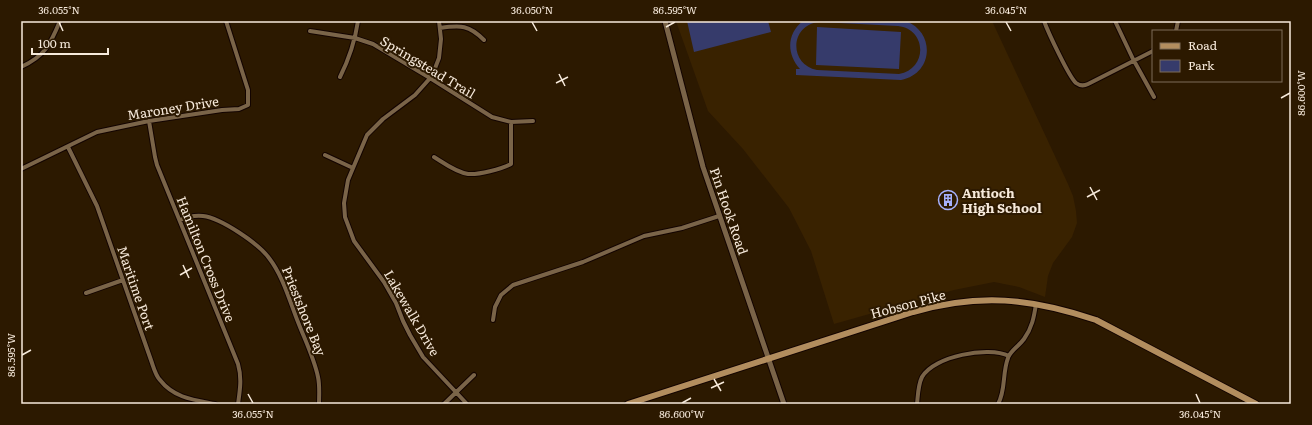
<svg xmlns="http://www.w3.org/2000/svg" width="1312" height="425" font-family="Literata,serif">
<style>
.built{fill:#392200}
.green{fill:#363b6b;fill-rule:evenodd}
.lines{fill:none;stroke-linecap:round;stroke-linejoin:round}
.minor-casing{stroke:#130400;stroke-width:6}
.tertiary-casing{stroke:#130400;stroke-width:7}
.primary-casing{stroke:#130400;stroke-width:8}
.minor{stroke:#7a6448;stroke-width:4}
.tertiary{stroke:#7a6448;stroke-width:5}
.primary{stroke:#b28d5e;stroke-width:6}
.ticks{fill:none;stroke:#f7eadb;stroke-width:1.5}
.labels{text-anchor:middle;stroke-width:4;stroke-linejoin:round;paint-order:stroke}
.street-label{font-size:13px;fill:#f7eadb;stroke:#2c1900}
.poi-label{font-size:13px;font-weight:bold;fill:#f7eadb;stroke:#2c1900;text-anchor:start}
.neatline{fill:none;stroke:#f7eadb;stroke-width:1.5}
.ticks-label{font-size:10px;text-anchor:middle;fill:#f7eadb}
</style>
<rect width="100%" height="100%" fill="#2c1900"/>
<path class="built" d="M676 21H992L1068 184 1073 196 1076 211 1077 223 1072 237 1053 263 1048 276 1045 297 1019 287 994 282 954 290 834 324 811 251 789 208 743 149 708 111Z"/>
<path class="green" d="M687 21H768L771 32 694 52Z
M803 21H906C936 33 933 74 901 80L796 75V69H800C786 54 787 33 803 21ZM820 22 898 26C927 29 928 69 899 74L817 70C788 64 790 24 820 22Z
M817 27 901 32 899 69 816 65Z"/>
<g class="lines">
<defs>
<path id="minor" d="M439 21 441 39 439 58 432 76 415 95 383 119 367 135 348 180 344 203 345 217 354 241 384 282 396 303 403 321 410 335 423 357 467 404
M1044 21C1048 32 1069 77 1076 83 1080 86 1084 86 1088 84L1153 51
M1115 21 1133 59 1154 97
M440 28C461 25 469 25 484 40
M310 31 355 38 373 44 430 78 492 117 511 122 533 121
M1176 31 1178 21
M21 67C45 56 50 45 60 21
M340 77C349 59 355 41 358 21
M149 121 155 157 157 165 238 364C242 378 240 390 238 404
M68 147 97 206 152 363C154 369 156 376 160 380 174 398 194 400 215 404
M325 155 353 168
M434 157C444 163 455 172 468 174 479 175 501 169 511 164V122
M21 169 97 132 149 121 222 110 239 109 248 105V90L226 21
M180 220C187 217 195 215 203 216 221 218 259 244 269 258 283 276 290 302 298 322 305 340 314 358 318 377 320 386 319 395 319 404
M86 293 123 280
M493 320 495 307 501 295 513 285 583 262 644 236 682 228 719 216
M444 404 474 375
M917 404C918 395 918 385 922 377 934 356 988 346 1009 356
M998 404C1006 390 1002 374 1008 358 1010 351 1019 346 1024 339 1032 328 1034 317 1036 304"/>
<path id="tertiary" d="M665 21 703 167 784 404"/>
<path id="primary" d="M628 404 913 312C980 293 1030 298 1096 320L1256 404"/>
</defs>
<use href="#minor" class="minor-casing"/>
<use href="#tertiary" class="tertiary-casing"/>
<use href="#primary" class="primary-casing"/>
<use href="#minor" class="minor"/>
<use href="#tertiary" class="tertiary"/>
<use href="#primary" class="primary"/>
</g>
<path class="ticks" d="M59 22 63 31M532 22 537 31M1006 22 1011 31M666 27 675 22M559 74 565 86M556 83 568 77M1281 98 1290 93M1090 187 1097 200M1087 197 1100 190M183 265 189 278M180 275 192 268M22 355 31 350M714 379 721 391M711 388 724 382M248 394 253 403M1196 394 1200 403M682 403 691 398"/>
<defs>
<symbol id="building-ring" viewBox="-11 -11 22 22"><circle r="9.5" fill="#2c1900" stroke="#a6b1fc" stroke-width="1.5"/><path d="M-4-6H4V6H1V3H-1V6H-4ZM-2.5-4.3h1.7v1.8h-1.7ZM.8-4.3h1.7v1.8H.8ZM-2.5-1h1.7V.8h-1.7ZM.8-1h1.7V.8H.8Z" fill="#a6b1fc"/></symbol>
</defs>
<g fill-rule="evenodd">
<use href="#building-ring" x="937" y="189" width="22" height="22"/>
</g>
<g class="labels">
<g class="street-label">
<text transform="translate(428 67) rotate(31)" y="5">Springstead Trail</text>
<text transform="translate(173 108) rotate(-9)" y="5">Maroney Drive</text>
<text transform="translate(729 211) rotate(71)" y="5">Pin Hook Road</text>
<text transform="translate(206 259) rotate(68)" y="5">Hamilton Cross Drive</text>
<text transform="translate(136 288) rotate(71)" y="5">Maritime Port</text>
<text transform="translate(908 304) rotate(-15)" y="5">Hobson Pike</text>
<text transform="translate(304 311) rotate(68)" y="5">Priestshore Bay</text>
<text transform="translate(412 313) rotate(60)" y="5">Lakewalk Drive</text>
</g>
<g class="poi-label">
<text x="962" y="198">Antioch<tspan x="962" dy="15">High School</tspan></text>
</g>
</g>
<rect width="1312" height="425" fill="none" stroke="#2c1900" stroke-width="44"/>
<rect x="1152" y="30" width="130" height="52" fill="#2c1900" stroke="#7d6d58"/>
<rect x="1160" y="43" width="20" height="6" fill="#b28d5e" stroke="#7d6d58"/>
<text x="1188" y="50" font-size="12" fill="#f7eadb">Road</text>
<rect x="1160" y="60" width="20" height="12" fill="#363b6b" stroke="#7d6d58"/>
<text x="1188" y="70" font-size="12" fill="#f7eadb">Park</text>
<path d="M32 48v6h76v-6" fill="none" stroke="#f7eadb" stroke-width="2"/>
<text x="38" y="48" font-size="12" fill="#f7eadb" stroke="#2c1900" stroke-width="3" paint-order="stroke">100 m</text>
<rect x="22" y="22" width="1268" height="381" class="neatline"/>
<g class="ticks-label">
<text x="59" y="14">36.055°N</text>
<text x="532" y="14">36.050°N</text>
<text x="675" y="14">86.595°W</text>
<text x="1006" y="14">36.045°N</text>
<text transform="translate(1301 93) rotate(-90)" y="4">86.600°W</text>
<text transform="translate(11 355) rotate(-90)" y="4">86.595°W</text>
<text x="253" y="418">36.055°N</text>
<text x="682" y="418">86.600°W</text>
<text x="1200" y="418">36.045°N</text>
</g>
</svg>
